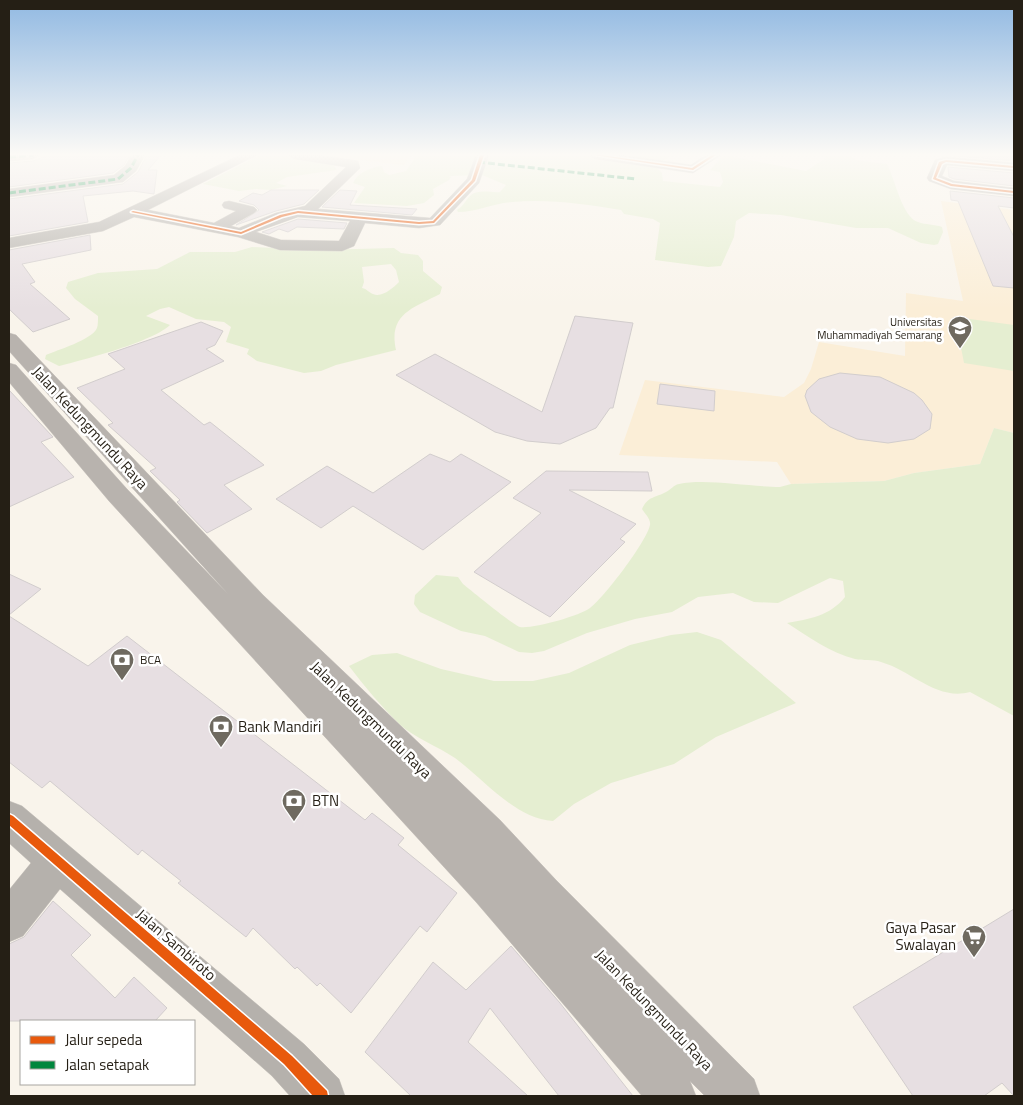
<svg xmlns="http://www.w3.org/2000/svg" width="1023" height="1105" font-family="'Titillium Web',sans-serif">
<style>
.built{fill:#fbeed7}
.green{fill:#e5eed1;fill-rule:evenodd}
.building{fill:#e7dfe2;stroke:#d2cdcd}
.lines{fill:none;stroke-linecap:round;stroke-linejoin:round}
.minor-casing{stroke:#d6d1ca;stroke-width:1}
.major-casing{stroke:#d6d1ca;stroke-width:1}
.minor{fill:#b5b1ac;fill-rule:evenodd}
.major{fill:#b8b3ae;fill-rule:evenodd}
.quiet{stroke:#00873e;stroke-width:3;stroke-dasharray:7 3;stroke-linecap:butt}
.cycleway-casing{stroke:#fff;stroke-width:3}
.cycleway{fill:#e8590c;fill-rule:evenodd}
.labels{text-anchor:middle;stroke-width:5;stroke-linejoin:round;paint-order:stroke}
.far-poi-label{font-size:11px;fill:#251f15;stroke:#fff;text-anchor:end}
.poi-label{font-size:12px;fill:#251f15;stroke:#fff;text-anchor:start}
.near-street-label{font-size:15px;fill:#251f15;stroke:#fff}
.near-poi-label{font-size:15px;fill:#251f15;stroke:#fff;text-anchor:start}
</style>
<rect width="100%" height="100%" fill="#f9f4eb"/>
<path class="built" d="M326 155H410L404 165 324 156Z
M941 201 1014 210V433L994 428 980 464 914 473 884 481 791 484 777 462 619 455 645 380 784 397 804 383 811 369 819 342 905 356 906 293 963 301Z"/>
<path class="green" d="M260 155H280L331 162 337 170 287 177 276 183 287 186 271 190 256 189 239 191 203 184Z
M417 155H673L662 161 658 169 662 173 663 181 720 187 723 182 720 172 710 170 724 155 806 171 826 158 822 155H850L856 160 887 164C895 179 902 217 918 222 926 225 934 224 942 227L943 232 938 244 934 245 921 243 888 228H856L781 215 749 213 736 221 734 237 721 266 708 267 655 260 660 223 653 219 624 214 621 210C584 204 549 199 512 202 494 203 476 212 458 212L457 210C464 206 466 199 471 195 478 189 492 193 500 192L506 185 482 175 449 176 451 177 449 180 433 189 434 195 424 203 407 206 354 203 365 187 353 183C357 173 371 167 382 166L384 172 389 175 406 171Z
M252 247 317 250 394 248 401 253 418 255 423 261V271L442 287 440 294C413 308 388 314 396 350L336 365 321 371 304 373 257 361 247 354 249 349 226 342 231 327 224 322 196 319 169 307 160 309 146 316 170 325C154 341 84 360 59 366L45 359 46 355C57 350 92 340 97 328 98 325 98 320 98 316L75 299 66 288 68 282 98 273 157 269 190 252H235ZM391 264 396 270 399 282C393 288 382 298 373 294 368 292 367 289 362 288L364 282 362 267Z
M955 317 1014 325V371L964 363Z
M994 428 1014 433V716L970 692C937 701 912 671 881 662 873 659 863 661 855 659 831 653 807 636 787 623 809 619 830 616 845 597L843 581 830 578 778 603 754 602 733 593 698 597 672 612 635 619 587 633 544 651 532 653 519 652 485 636 461 631 420 612 414 604 415 595 436 575 458 577 463 584C473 592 513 625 520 627 533 629 579 616 590 608 603 599 647 541 650 525 651 519 645 514 642 509 648 496 655 498 666 492 671 490 673 485 679 484 705 478 752 487 780 487L791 484 884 481 914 473 980 464Z
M697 632 721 640 796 703 716 737 674 764 611 783 574 804 553 821C514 818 485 780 455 758 437 746 415 738 399 724 381 706 365 687 349 666L372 655 397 653 441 669 494 681H533L569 673 630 645 671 635Z"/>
<path class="building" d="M48 155H130L124 165 113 173 9 187V163L33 161Z
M147 155H161L148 170H157L154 194 133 191 83 196 88 222 9 236V199L123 184 138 172Z
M947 155H1014V161Z
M948 167 1014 173V186L954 179 949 177Z
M271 190H319L304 204 276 211 236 225 259 210 254 205 239 201 253 193 262 195Z
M340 190 357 191 350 205 417 209 412 215 322 207Z
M950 191 1014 198V208L998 206 1014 237V288L993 286 958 201 951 200Z
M298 219 347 223 344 229 297 227 288 232 279 229 269 234 262 232Z
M90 235 91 250 22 264 35 282 30 284 70 319 33 332 9 309V250Z
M575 316 633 323 613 408H610L596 428 560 444 527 441 495 432 396 375 435 354 542 412Z
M201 322 223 331 215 345 206 349 224 361 161 390 204 425 210 422 264 465 224 485 252 509 207 533 177 502 180 500 150 471 156 468 108 425 113 423 77 388 125 369 108 354Z
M840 373 880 377 914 393 922 400 932 414 930 429 914 439 888 443 857 439 830 427 811 412 805 396 807 390 819 379Z
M660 384 715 391 714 411 657 404Z
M9 390 53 437 41 442 74 477 9 507Z
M430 454 450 462 461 454 511 482 423 550 353 506 321 528 276 499 327 466 373 493Z
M546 471 648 472 652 491 569 490 636 524 620 539 625 542 550 617 474 572 541 513 513 498Z
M9 574 41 589 9 615Z
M9 616 88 666 127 636 365 820 372 813 404 838 398 845 457 893 427 932 420 926 351 1013 320 983 317 986 297 967 295 969 253 928 246 937 178 883 181 881 142 850 138 855 50 781 42 788 9 762Z
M53 901 91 935 71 955 115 998 134 977 167 1008 155 1021H9V944L24 937Z
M1014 909V1096L1002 1083 984 1096H913L853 1007Z
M511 946 560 1003 633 1096H559L490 1008 468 1042 528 1096H411L365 1052 433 962 466 990Z"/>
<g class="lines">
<defs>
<path id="minor" d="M9 155H40L33 159 9 161Z
M132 155H145L136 171 123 182 9 197V189L114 175 125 166Z
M240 155H257L148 210 214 223 236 211 224 208 222 205 224 202 229 201 254 207 257 210 254 213 231 226 239 228 276 213 305 206 346 167 295 159 288 155H319L358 161 360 168 318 209 430 218 467 179 476 155H489L479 183 440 225 419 228 365 223 354 246 342 251 280 250 238 237 134 217 103 231 9 248V238L99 222ZM298 217 350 221 339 241 281 240 256 232Z
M589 155H622L691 165 706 155H721L693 173 596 159Z
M946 157 1014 163V171L947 165 942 176 954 181 1014 188V196L951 189 929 181 927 178 935 160Z
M9 801 22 806 304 1044 339 1079 345 1096H290L272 1076 60 889 23 936 9 942V890L31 863 9 843Z"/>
<path id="major" d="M9 333 16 335 263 595 500 820 556 880 754 1079 760 1096H705L690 1081 696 1096H642L476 902 109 501 9 382V363L16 365 127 489 228 594 9 351Z"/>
</defs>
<use href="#minor" class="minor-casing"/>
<use href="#major" class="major-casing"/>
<use href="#minor" class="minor"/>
<use href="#major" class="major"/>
<path class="quiet" d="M9 157 33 155
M478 162 636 179
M9 193 118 179 131 168 138 155"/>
<defs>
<path id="cycleway" d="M480 155H484L475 181 434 223 419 224 298 213 282 217 241 234 131 212 133 211 241 232 280 215 298 211 419 222 433 221 472 180Z
M594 155H601L692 168 712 155H716L693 170Z
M946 160 1014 166V168L946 162 942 164 936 178 952 184 1014 191V193L951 186 933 179 939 162Z
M9 814 13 816 292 1056 327 1091 328 1096H313L284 1064 9 825Z"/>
</defs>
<use href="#cycleway" class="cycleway-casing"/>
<use href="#cycleway" class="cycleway"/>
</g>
<linearGradient id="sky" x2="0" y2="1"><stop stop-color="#91b9e2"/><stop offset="0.5" stop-color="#fcfaf6"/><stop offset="1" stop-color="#fcfaf6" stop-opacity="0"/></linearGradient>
<rect width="1023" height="309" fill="url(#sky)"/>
<defs>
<symbol id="university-pin" viewBox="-11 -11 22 30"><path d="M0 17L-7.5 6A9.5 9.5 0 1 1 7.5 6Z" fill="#6f6a60" stroke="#fff"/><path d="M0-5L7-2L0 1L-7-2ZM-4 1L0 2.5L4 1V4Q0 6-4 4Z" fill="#fff"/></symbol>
<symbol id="bank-pin" viewBox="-11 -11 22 30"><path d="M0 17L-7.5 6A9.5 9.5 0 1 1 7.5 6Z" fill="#6f6a60" stroke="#fff"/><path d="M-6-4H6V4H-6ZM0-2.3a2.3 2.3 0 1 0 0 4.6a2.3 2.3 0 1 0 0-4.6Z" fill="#fff"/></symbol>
<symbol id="supermarket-pin" viewBox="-11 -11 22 30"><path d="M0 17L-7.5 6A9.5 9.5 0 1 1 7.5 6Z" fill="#6f6a60" stroke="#fff"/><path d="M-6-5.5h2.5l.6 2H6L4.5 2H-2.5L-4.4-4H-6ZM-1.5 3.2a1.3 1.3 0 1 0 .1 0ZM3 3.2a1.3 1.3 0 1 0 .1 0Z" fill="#fff"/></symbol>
</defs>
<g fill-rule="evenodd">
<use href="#university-pin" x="946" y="314" width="28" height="38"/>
<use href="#bank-pin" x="108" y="646" width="28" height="38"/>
<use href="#bank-pin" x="207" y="713" width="28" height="38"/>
<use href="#bank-pin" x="280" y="787" width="28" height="38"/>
<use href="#supermarket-pin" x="960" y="923" width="28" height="38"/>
</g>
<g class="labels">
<g class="far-poi-label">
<text x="942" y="326">Universitas<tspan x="942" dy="13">Muhammadiyah Semarang</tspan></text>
</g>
<g class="poi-label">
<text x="140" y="664">BCA</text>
</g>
<g class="near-street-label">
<text transform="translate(90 428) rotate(47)" y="5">Jalan Kedungmundu Raya</text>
<text transform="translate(371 720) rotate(44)" y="5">Jalan Kedungmundu Raya</text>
<text transform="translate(176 945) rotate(41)" y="5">Jalan Sambiroto</text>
<text transform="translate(654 1010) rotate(46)" y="5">Jalan Kedungmundu Raya</text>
</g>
<g class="near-poi-label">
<text x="238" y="732">Bank Mandiri</text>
<text x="312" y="806">BTN</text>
<text x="956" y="933" text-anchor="end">Gaya Pasar<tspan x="956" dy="17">Swalayan</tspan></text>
</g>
</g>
<rect width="1023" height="1105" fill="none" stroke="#251f15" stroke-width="20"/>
<rect x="20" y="1020" width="175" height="65" fill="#ffffff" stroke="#a8a5a1"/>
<rect x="30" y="1036" width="25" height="8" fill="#e8590c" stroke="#a8a5a1"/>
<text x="65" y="1045" font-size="15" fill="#251f15">Jalur sepeda</text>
<rect x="30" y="1061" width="25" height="8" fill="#00873e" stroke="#a8a5a1"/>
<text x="65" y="1070" font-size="15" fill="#251f15">Jalan setapak</text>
</svg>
